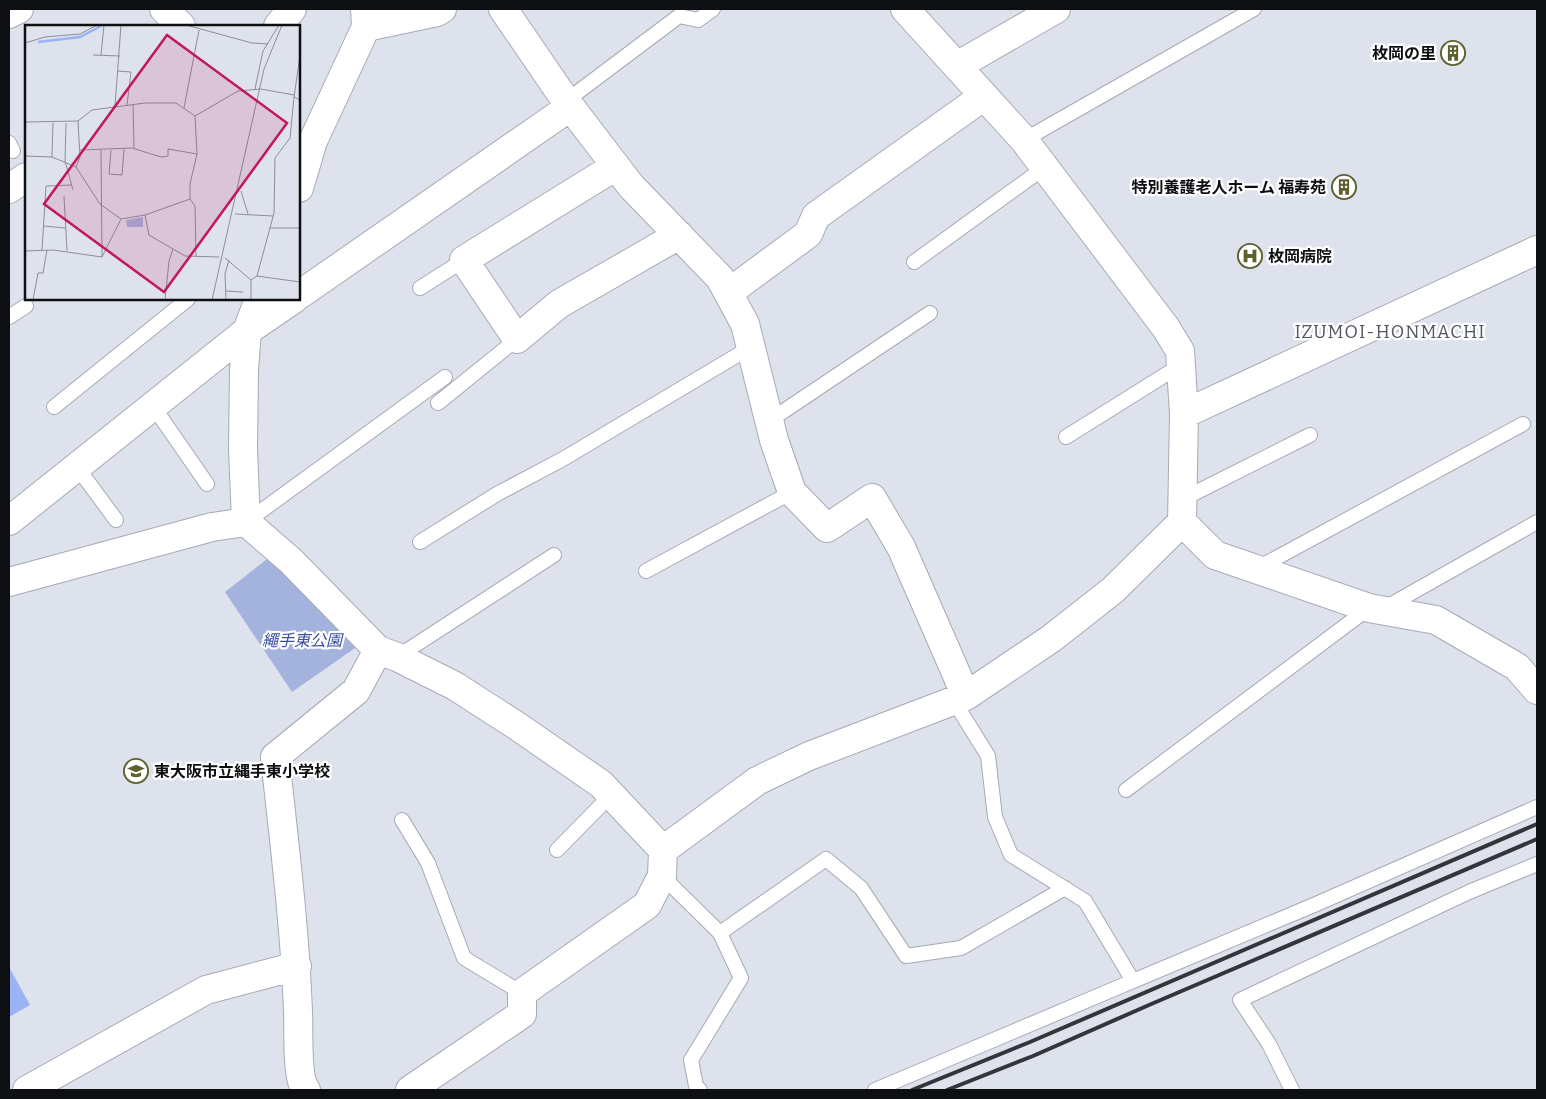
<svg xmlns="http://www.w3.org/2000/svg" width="1546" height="1099" font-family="Bitter,'Noto Sans JP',serif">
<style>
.green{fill:#a4b3de}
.water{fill:#9bb2f4}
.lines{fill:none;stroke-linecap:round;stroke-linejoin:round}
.service-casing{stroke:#a6aab4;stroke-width:16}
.minor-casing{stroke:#a6aab4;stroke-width:30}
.service{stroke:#fff;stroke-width:14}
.minor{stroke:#fff;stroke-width:28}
.rail{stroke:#33353a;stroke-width:4}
.labels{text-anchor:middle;stroke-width:4.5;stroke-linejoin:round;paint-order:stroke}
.poi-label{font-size:16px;font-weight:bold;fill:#0e0f13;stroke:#fff;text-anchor:end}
.park-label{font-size:16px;font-style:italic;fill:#3b509e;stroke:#fff}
.neighbourhood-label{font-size:18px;letter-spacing:1px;fill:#53565f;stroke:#fff}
.inset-river{fill:none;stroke:#9bb2f4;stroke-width:2.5}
.inset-road{fill:none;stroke:#8b8e96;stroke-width:1}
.view{fill:#c2185b;fill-opacity:0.15;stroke:#c2185b;stroke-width:2.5}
.inset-edge{fill:none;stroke:#0e0f13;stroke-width:2.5}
</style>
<rect width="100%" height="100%" fill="#dee2ed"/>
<path class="green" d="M267 559 287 572 358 646 292 692 225 592Z"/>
<path class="water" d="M9 967 30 1005 9 1017Z"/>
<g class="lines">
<defs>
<path id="service" d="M566 101 679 16 698 20 713 9
M1024 140 1254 9
M9 143 13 151
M914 262 1045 167
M420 288 464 260
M9 317 26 306
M438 403 517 339
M153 406 207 484
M54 407 188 299
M769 421 930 313
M1066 437 1181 365
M77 467 116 520
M1183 499 1310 435
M246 522 445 377
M420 542 497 494 563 459 751 347
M1256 569 1523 424
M646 571 792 492
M1383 609 1537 522
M397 657 554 555
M954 701 988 756 995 817 1011 855 1085 901 1133 981 1314 905 1537 807
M1126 790 1369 608
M402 820 428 863 464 958 522 993
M557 850 611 795
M662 876 720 933 741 978 691 1060 696 1086 700 1090
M720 933 826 859 861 888 906 956 961 948 1065 888
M875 1090 1133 981
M1292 1090 1269 1044 1240 1000 1469 892 1537 864"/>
<path id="minor" d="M164 9 181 26
M503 9 566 101 631 186 720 278 745 324 774 440 792 492 827 528 872 498 901 547 966 696
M9 14 19 9
M278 26 292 9
M366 27 437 12 442 9
M957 66 1056 9
M616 166 464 260 517 339 559 304 679 235
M299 188 313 141 366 27 365 9
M9 189 26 177
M728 293 808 234 816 216 984 96
M299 295 570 107
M259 299 247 331 244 370 243 449 246 522 291 561 378 650 397 657 455 686 517 726 601 784 663 850 662 876 647 905 522 993V1014L410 1090
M1184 414 1537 250
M9 521 247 331 294 299
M1182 522 1215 555 1369 608 1436 620 1517 667 1537 690
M9 582 212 527 246 522
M663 850 757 781 809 756 966 696 1052 638 1113 590 1182 522 1184 414 1180 351 1166 328 1024 140 905 9
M27 1090 206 990 297 966
M306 1090C296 1078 299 1029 298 1012 295 927 284 842 275 757L356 691 378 650"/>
</defs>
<use href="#service" class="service-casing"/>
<use href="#minor" class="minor-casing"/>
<use href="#service" class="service"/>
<use href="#minor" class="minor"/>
<path class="rail" d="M912 1090 1030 1042 1537 824
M947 1090 1033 1056 1149 1005 1537 839"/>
</g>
<defs>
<symbol id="building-ring" viewBox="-11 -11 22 22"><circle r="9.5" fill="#fff" stroke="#5c612f" stroke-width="1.5"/><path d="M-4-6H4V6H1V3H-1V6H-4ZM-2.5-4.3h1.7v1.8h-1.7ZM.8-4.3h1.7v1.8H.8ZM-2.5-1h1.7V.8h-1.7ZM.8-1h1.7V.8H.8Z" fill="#5c612f"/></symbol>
<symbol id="hospital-ring" viewBox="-11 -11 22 22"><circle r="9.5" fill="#fff" stroke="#5c612f" stroke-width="1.5"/><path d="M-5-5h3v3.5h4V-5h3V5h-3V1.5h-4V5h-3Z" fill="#5c612f"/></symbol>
<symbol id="school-ring" viewBox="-11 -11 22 22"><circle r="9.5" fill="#fff" stroke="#5c612f" stroke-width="1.5"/><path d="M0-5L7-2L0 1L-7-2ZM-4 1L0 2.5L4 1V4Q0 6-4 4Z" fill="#5c612f"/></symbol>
</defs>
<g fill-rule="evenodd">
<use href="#building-ring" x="1439" y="39" width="28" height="28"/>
<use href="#building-ring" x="1330" y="173" width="28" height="28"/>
<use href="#hospital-ring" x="1236" y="242" width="28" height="28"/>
<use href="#school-ring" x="122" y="757" width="28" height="28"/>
</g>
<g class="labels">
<g class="poi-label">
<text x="1436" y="59">枚岡の里</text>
<text x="1326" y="193">特別養護老人ホーム 福寿苑</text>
<text x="1268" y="262" text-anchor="start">枚岡病院</text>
<text x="154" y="777" text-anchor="start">東大阪市立縄手東小学校</text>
</g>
<g class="park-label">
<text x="302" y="646">繩手東公園</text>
</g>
<g class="neighbourhood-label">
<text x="1390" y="338">IZUMOI-HONMACHI</text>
</g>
</g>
<g transform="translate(25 25)">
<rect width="275" height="275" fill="#dee2ed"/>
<path d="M118 192V202H102L101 195Z" fill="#a4b3de"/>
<path class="inset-river" d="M13 17 55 12 76 1"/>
<path class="inset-road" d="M161 0 227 18 243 19M0 18 20 12 55 9 72 0M68 30 95 31M76 30 79 0M93 46 106 47 102 80M230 64 238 26 254 0M269 72 275 31M108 79 109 123M90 81 96 0M159 83 174 5M170 91 213 66 236 64 269 70M0 97 53 96 67 85 120 78H151L170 91 172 129 165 159V174L170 181 171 232M41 98 40 136 48 165M55 125 107 123 136 132 143 131V124L172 129M76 125 77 232M86 125 84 149 97 150 99 124M0 131 27 132 51 142 75 179 96 194 120 190 165 174M27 132 28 98M51 142 55 132 53 96M216 166 223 189M39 171 42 226M210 189 248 191M120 190 124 210 160 231 194 232M19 201 40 203M245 203H275M17 225 21 161 46 160M0 226 28 225 77 232 96 194M200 233 226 255M232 251 275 257M201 266 218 267M8 275 13 248H18L22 225M140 275 144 236 148 224M187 275 239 44 257 0M201 275 200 249 204 235M226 275V255L232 251 249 188 250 133 265 113 269 72 275 75"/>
<path class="view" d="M142 10 262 98 139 267 19 179Z"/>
<rect width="275" height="275" class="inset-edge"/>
</g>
<rect width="1546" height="1099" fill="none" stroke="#0e0f13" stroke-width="20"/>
</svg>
